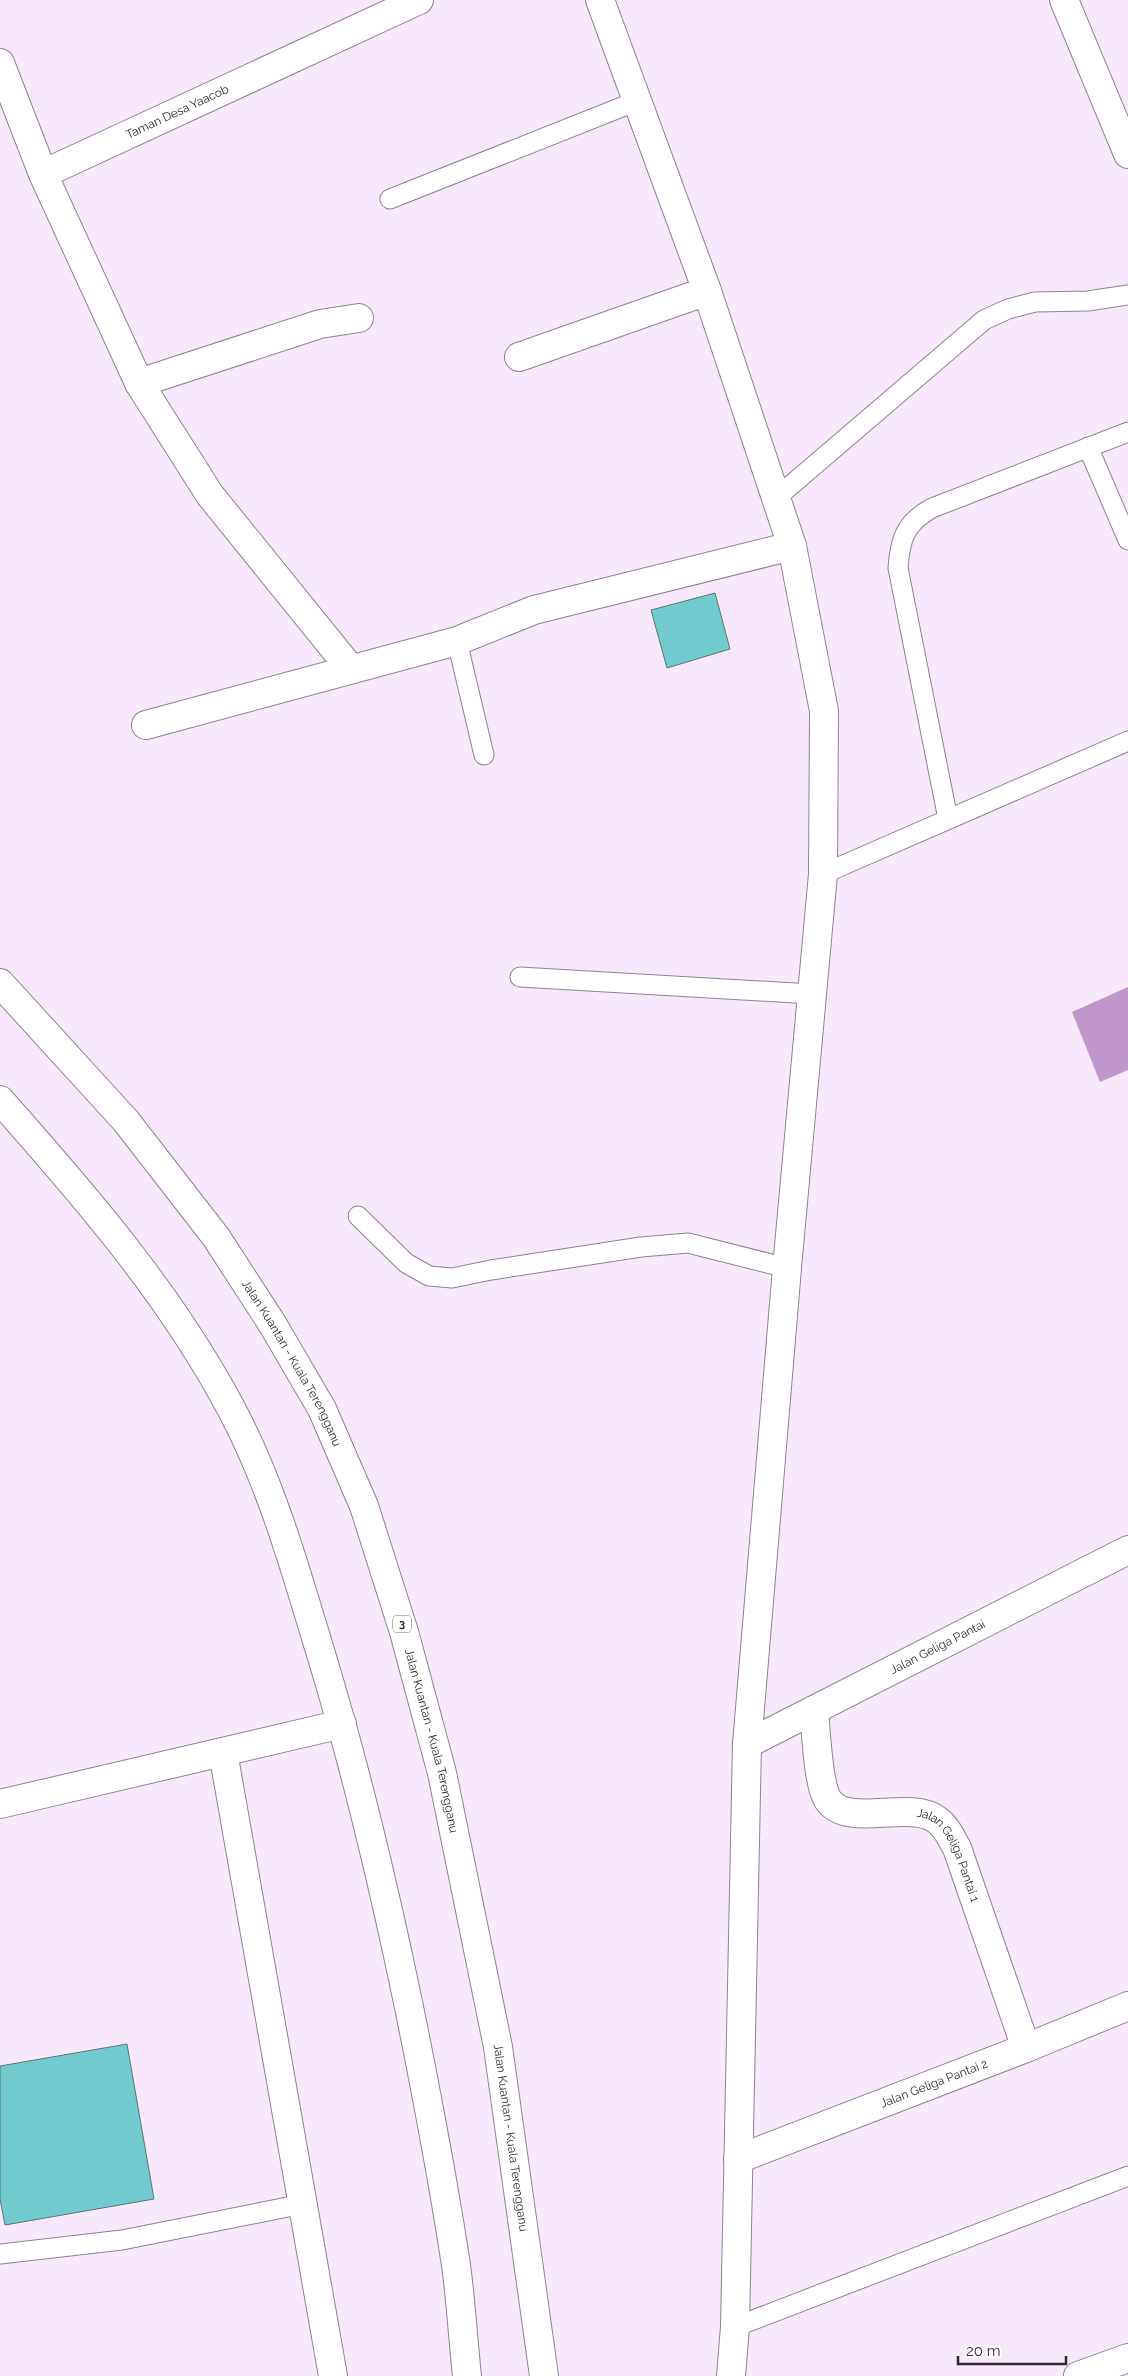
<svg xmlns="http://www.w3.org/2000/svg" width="1128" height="2376" font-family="Raleway,sans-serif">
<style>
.water{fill:#bf97cb}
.building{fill:#71cbcc;stroke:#5e7575}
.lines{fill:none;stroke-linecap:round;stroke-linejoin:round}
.lane-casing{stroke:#8e8292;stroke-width:21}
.street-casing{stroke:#8e8292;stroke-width:30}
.secondary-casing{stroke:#8e8292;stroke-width:30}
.highway-casing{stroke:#8e8292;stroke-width:30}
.lane{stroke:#fff;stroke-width:19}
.street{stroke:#fff;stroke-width:28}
.secondary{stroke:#fff;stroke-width:28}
.highway{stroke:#fff;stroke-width:28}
.labels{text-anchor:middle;stroke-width:5;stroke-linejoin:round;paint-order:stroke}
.shield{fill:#fff;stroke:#6d6a6f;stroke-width:1}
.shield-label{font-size:11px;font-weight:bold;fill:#2f2a31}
.street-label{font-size:12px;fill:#2f2a31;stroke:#fff}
</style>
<rect width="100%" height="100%" fill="#f7e9fb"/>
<path class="water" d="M1128 987V1070L1100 1082 1072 1012Z"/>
<path class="building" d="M715 593 730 649 667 668 651 610Z
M127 2044 154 2199 5 2225 0 2199V2066Z"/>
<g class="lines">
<defs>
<path id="lane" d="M390 199 637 101
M1088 447 1128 540
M776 498 984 320 1008 309 1035 302 1088 301 1128 295
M457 641 484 755
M948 819 898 568C900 539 905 523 932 508L1128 432
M823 874 1128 741
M520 977 812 994
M358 1216 406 1263 429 1276 452 1278 491 1270 641 1247 688 1243 787 1268
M0 2254 122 2240 303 2204
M735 2327 1128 2176"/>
<g id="street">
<path d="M1064 0 1128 154"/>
<path d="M0 63 43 174 139 383 210 495 350 668"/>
<path id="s1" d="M43 174 419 0"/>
<path d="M519 357 707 291"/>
<path d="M139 383 320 324 359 318"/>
<path d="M146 725 457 641 534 610 792 546"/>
<path id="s2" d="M814 1710C816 1731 818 1785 828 1800 848 1829 910 1799 937 1820 947 1827 951 1838 957 1848L1026 2048"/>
<path id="s3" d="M747 1744 1128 1550"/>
<path d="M223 1752 333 2376"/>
<path d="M0 1804 342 1724"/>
<path id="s4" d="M738 2159 1026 2048 1128 2006"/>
<path d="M1078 2376 1128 2358"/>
</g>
<path id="secondary" d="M600 0 707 291 792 546 824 711 823 874 787 1268 747 1744 735 2327 731 2376"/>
<g id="highway">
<path id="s5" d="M0 983 126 1121 216 1237 273 1325 322 1409 364 1506 404 1632 442 1773 498 2047 544 2376"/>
<path d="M0 1100C86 1197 172 1296 233 1412 273 1488 296 1572 321 1654 357 1772 385 1891 410 2012 427 2096 443 2180 456 2265 461 2302 463 2339 467 2376"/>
</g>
</defs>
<use href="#lane" class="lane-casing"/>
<use href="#street" class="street-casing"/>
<use href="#secondary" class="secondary-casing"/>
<use href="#highway" class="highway-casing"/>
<use href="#lane" class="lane"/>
<use href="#street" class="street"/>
<use href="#secondary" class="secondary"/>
<use href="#highway" class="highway"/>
</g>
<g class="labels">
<rect class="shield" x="393" y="1615.5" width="18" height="17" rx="4"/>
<g class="shield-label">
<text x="402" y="1628">3</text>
</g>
<g class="street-label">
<text dy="4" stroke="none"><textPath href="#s1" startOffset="148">Taman Desa Yaacob</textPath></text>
<text dy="4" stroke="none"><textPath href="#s5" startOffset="481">Jalan Kuantan - Kuala Terengganu</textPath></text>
<text dy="4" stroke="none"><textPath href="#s3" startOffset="214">Jalan Geliga Pantai</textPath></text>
<text dy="4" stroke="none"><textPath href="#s5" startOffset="886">Jalan Kuantan - Kuala Terengganu</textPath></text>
<text dy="4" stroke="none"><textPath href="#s2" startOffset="241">Jalan Geliga Pantai 1</textPath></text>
<text dy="4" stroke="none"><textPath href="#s4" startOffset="210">Jalan Geliga Pantai 2</textPath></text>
<text dy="4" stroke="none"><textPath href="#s5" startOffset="1291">Jalan Kuantan - Kuala Terengganu</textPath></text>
</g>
</g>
<path d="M958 2356v8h108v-8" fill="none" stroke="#2f2a31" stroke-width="2.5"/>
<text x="966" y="2356" font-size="15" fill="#2f2a31" stroke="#ffffff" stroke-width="4" paint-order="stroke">20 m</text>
</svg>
